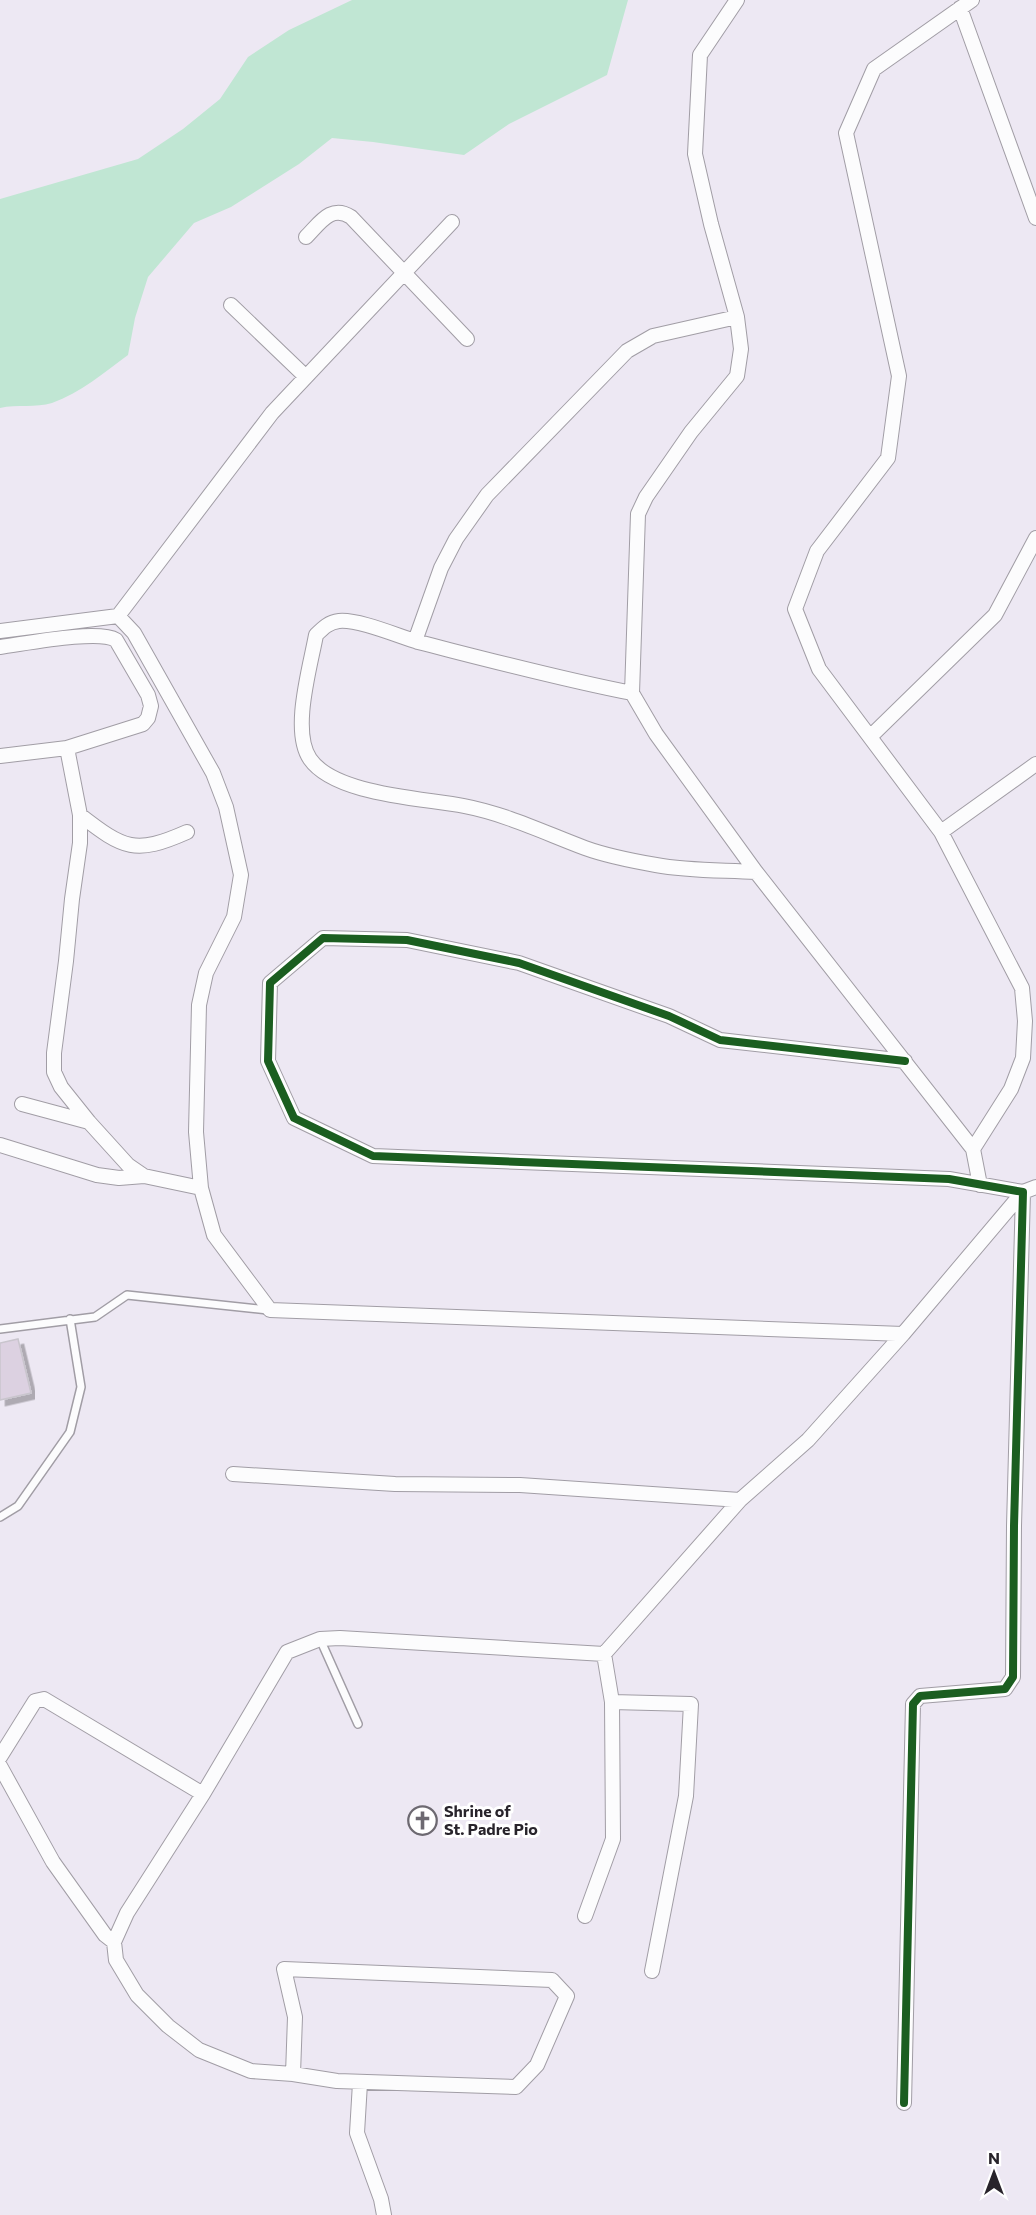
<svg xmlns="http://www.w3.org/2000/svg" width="1036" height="2215" font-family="Commissioner,sans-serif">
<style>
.green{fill:#c0e6d3}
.building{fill:#dcd1e1;stroke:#c9c5cd;stroke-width:1.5;filter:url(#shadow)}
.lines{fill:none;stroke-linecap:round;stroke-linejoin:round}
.lane-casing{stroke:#a19da5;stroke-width:10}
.street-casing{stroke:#a19da5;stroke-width:16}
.lane{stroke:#fcfcfd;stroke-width:7}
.street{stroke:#fcfcfd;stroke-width:14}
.cycleway-casing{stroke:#fff;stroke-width:11}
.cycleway{stroke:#1b5e20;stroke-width:8}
.labels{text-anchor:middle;stroke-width:6;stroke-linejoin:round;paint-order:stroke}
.poi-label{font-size:16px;font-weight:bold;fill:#28242b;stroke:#fff;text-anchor:start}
</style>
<defs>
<filter id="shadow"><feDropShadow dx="5.5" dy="5.5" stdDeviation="0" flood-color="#0004"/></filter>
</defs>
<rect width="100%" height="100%" fill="#ede8f3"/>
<path class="green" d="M352 0H628L607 75 509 124 464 155 373 142 332 138 299 164 231 207 194 223 148 277 135 318 128 355C105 372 80 393 52 403 36 408 17 404 0 408V199L138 159 183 129 220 99 248 57 289 30Z"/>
<path class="building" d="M18 1339 31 1393 0 1400V1343Z"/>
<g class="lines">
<defs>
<path id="lane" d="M0 1329 95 1317 127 1295 268 1310
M0 1517 18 1506 70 1432 81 1387 70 1319
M320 1639 358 1724"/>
<path id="street" d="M737 0 700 55 695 154 711 224 737 317 741 349 737 376 691 432 646 497 638 514 632 693 656 734 756 872 973 1149 980 1185
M972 0 874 69 846 133 899 376 888 458 817 551 795 609 819 669 941 832 1022 988 1025 1021 1023 1058 1011 1089 973 1149
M960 8 1036 218
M306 237C320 223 331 204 351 217L467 339
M231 305 306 377
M118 616 272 413 452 222
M0 631 118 616 134 633 213 773 226 807 241 875 234 917 206 973 199 1005 196 1132 201 1188 214 1235 270 1310 903 1334
M415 641 441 568 456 539 487 495 627 351 653 336 737 317
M0 647C24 644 98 629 116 640L148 695 151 706 148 718 143 724 67 748 0 756
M632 693C560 679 489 660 418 642 398 636 358 619 339 621 329 622 323 628 316 635 310 668 291 731 310 759 335 795 423 798 464 806 506 814 545 833 585 848 607 856 633 861 656 865 688 871 723 870 756 872
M870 737 995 615 1036 538
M67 748 80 815V843L72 899 66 961 54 1053V1072L61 1087 89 1122 128 1165 144 1176 201 1188
M80 815C124 849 135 855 187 832
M941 832 1036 764
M22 1104 89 1122
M0 1145 97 1175 119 1178 144 1176
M233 1474 395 1484 520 1485 740 1500
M612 1702 691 1704 686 1796 652 1971
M0 1757 35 1701 44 1699 203 1794
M0 1766 53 1862 105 1935 114 1942
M585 1916 613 1839 612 1702 604 1654
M293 2074 295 2017 284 1969 552 1980 567 1996 537 2065 516 2087 337 2081 293 2074 251 2071 199 2050 168 2026 137 1995 116 1960 114 1942 127 1913 203 1794 287 1652 320 1639 340 1638 604 1654 740 1500 808 1440 903 1334 1023 1192 1036 1187
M360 2083 357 2133 381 2199 384 2215
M904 2103 913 1704 920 1696 1005 1689 1013 1677 1014 1526 1023 1192 949 1179 373 1156 294 1118 268 1061 270 983 323 938 407 940 519 963 669 1016 720 1040 905 1061"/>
</defs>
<use href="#lane" class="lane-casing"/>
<use href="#street" class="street-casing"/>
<use href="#lane" class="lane"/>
<use href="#street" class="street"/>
<defs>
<path id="cycleway" d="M904 2103 913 1704 920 1696 1005 1689 1013 1677 1014 1526 1023 1192 949 1179 373 1156 294 1118 268 1061 270 983 323 938 407 940 519 963 669 1016 720 1040 905 1061"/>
</defs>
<use href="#cycleway" class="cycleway-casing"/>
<use href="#cycleway" class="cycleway"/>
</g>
<defs>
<symbol id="church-ring" viewBox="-11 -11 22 22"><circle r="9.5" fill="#fff" stroke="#6d6971" stroke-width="1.5"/><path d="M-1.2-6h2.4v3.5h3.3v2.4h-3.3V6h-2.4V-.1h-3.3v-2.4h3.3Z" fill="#6d6971"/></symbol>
</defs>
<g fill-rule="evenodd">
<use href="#church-ring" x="406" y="1804" width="33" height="33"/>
</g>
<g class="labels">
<g class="poi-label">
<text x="444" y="1817">Shrine of<tspan x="444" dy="18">St. Padre Pio</tspan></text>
</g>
</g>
<g transform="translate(994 2173)" stroke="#ffffff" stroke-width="4.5" paint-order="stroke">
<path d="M0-4.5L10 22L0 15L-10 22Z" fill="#28242b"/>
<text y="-9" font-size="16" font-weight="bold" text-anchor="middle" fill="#28242b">N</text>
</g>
</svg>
